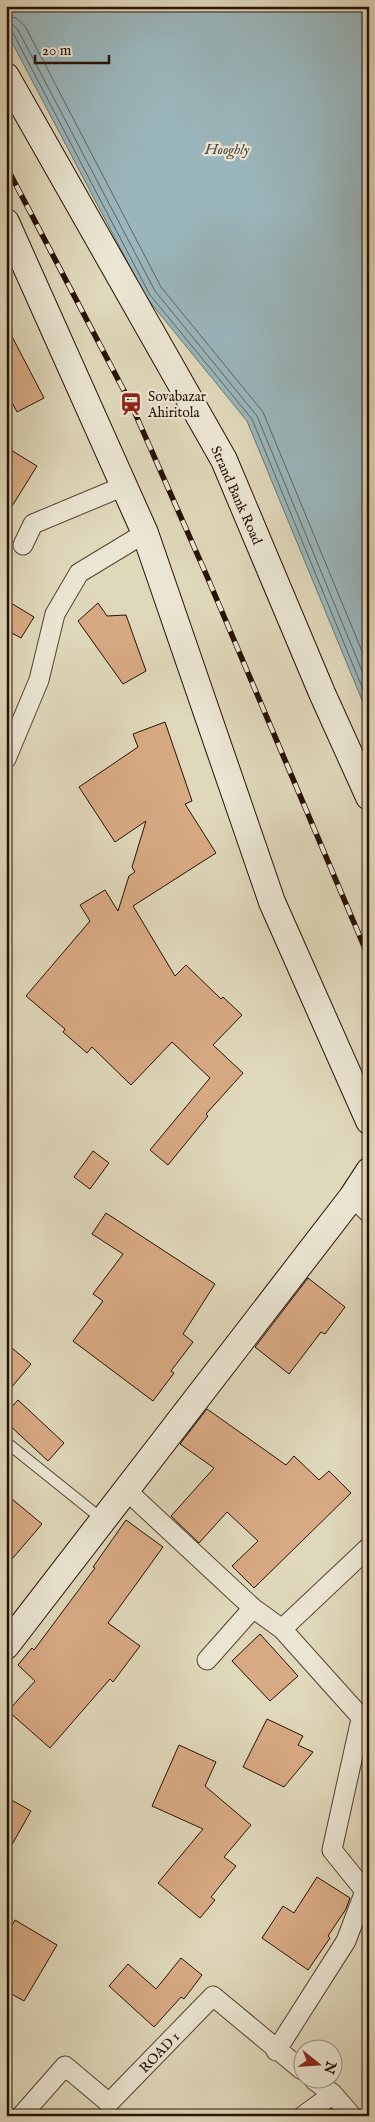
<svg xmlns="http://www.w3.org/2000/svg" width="375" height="2122" font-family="'IM FELL English',serif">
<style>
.water{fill:#9ab6bc;stroke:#6c7472}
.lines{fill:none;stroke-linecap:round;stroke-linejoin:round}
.shore{stroke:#606460;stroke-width:1}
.building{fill:#d8aa84;stroke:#271104}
.service-casing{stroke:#554332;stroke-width:12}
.minor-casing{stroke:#554332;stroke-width:21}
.secondary-casing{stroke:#271104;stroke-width:28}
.service{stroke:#ebe6d3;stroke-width:10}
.minor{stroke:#ebe6d3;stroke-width:19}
.secondary{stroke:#ebe6d3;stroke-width:26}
.rail-casing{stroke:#271104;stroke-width:5.5}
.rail{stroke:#ebe6d3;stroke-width:4;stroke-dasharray:11;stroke-linecap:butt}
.labels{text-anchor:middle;stroke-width:4.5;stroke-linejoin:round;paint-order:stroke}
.poi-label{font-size:14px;fill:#271104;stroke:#ebe6d3;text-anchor:start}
.street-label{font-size:14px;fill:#271104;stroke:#ebe6d3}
.water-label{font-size:15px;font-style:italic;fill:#4f4b44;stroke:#ebe6d3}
</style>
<rect width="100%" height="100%" fill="#e0d8bb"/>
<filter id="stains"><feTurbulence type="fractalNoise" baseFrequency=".004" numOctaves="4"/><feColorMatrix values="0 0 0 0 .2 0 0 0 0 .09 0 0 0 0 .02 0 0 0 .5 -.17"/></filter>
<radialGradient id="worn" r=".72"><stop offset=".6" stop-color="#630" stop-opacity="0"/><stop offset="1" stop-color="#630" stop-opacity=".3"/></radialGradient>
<path class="water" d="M6 6H369V717L247 421 146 297 6 31Z"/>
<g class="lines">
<path class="shore" d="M6 16 16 18 25 26 161 287 263 412 369 668
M6 23 13 25 18 30 155 291 257 416 369 688
M6 30 13 33 150 295 252 419 369 704"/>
</g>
<path class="building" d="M6 325 44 398 17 412 6 391Z
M6 447 37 466 6 516Z
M6 600 34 617 21 638 6 630Z
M98 603 107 616 126 615 146 671 123 684 78 621Z
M165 722 192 801 185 804 216 853 133 906 175 976 186 965 221 999 223 997 242 1015 213 1045 243 1073 206 1114 208 1116 168 1165 150 1150 210 1078 172 1042 131 1085 92 1047 87 1053 63 1032 65 1029 26 996 90 921 80 905 105 890 118 911 129 876 135 872 132 867 146 821 115 842 79 787 138 747 133 734Z
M93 1151 109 1163 90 1189 74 1177Z
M106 1213 215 1284 183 1334 193 1342 171 1371 174 1373 153 1401 73 1341 103 1301 93 1294 123 1254 92 1234Z
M308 1278 345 1307 325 1334 321 1332 289 1374 255 1347Z
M6 1343 31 1364 6 1394Z
M18 1400 64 1443 48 1461 6 1422V1413Z
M207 1409 286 1465 294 1456 319 1480 329 1471 351 1493 254 1588 232 1566 258 1541 227 1512 199 1543 171 1516 214 1468 180 1444Z
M6 1494 42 1524 6 1566Z
M126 1520 163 1547 108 1623 140 1646 113 1682 110 1679 50 1748 8 1711 35 1681 18 1665 32 1648 34 1650 95 1568 93 1567Z
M260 1634 298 1676 270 1701 232 1661Z
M267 1719 303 1736 298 1745 313 1752 284 1787 243 1767Z
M179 1745 216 1762 205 1786 251 1825 224 1857 236 1866 211 1897 215 1900 200 1918 158 1883 203 1829 152 1806Z
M6 1797 31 1811 6 1855Z
M317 1877 350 1898 346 1909 328 1936 330 1938 308 1970 262 1938 283 1906 294 1913Z
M15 1920 57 1945 24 2001 6 1991V1936Z
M181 1958 202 1975 184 1999 181 1997 154 2027 109 1986 128 1964 156 1989Z"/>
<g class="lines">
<defs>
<path id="service" d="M6 1442 102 1519"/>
<path id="minor" d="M23 545 33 524 124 486
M6 759 39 680 55 614 79 573 145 533
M352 1197 369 1213
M125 1489 253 1608 282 1629 369 1726
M282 1629 369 1547
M207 1660 253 1608
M276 2051 346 1941 365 1891 332 1850 361 1719
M314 2080 333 2094 352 2116
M21 2116 65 2066 109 2103 213 1996 302 2070
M303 2116 333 2094"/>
<path id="secondary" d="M6 76 224 460 322 693 369 797
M6 222 145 533 272 902 369 1121
M6 1646 352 1197 369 1171"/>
</defs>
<use href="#service" class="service-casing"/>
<use href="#minor" class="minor-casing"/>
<use href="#secondary" class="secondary-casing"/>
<use href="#service" class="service"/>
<use href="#minor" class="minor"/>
<use href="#secondary" class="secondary"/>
<defs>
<path id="rail" d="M6 166 131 404 206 574 369 958"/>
</defs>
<use href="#rail" class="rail-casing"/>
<use href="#rail" class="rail"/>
</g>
<defs>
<symbol id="station-bare" viewBox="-9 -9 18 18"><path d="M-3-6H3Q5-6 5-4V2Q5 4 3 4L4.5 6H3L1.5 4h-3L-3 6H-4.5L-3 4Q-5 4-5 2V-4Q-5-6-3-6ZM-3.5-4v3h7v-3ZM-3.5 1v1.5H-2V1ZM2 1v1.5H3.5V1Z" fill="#8f2418" stroke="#ebe6d3" stroke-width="2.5" paint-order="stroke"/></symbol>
</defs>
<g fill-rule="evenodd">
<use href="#station-bare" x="115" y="388" width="32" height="32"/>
</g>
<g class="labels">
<g class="poi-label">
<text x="148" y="401">Sovabazar<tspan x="148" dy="16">Ahiritola</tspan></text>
</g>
<g class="street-label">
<text transform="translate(237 495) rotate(66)" y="5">Strand Bank Road</text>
<text transform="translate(159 2052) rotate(-46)" y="5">ROAD 1</text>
</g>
<g class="water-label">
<text x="227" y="154">Hooghly</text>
</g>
</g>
<rect width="375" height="2122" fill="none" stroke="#e0d8bb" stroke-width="25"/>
<rect x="8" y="8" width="360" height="2107" fill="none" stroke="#271104" stroke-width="2.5"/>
<rect x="12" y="12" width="350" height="2097" fill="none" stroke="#271104"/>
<g transform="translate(318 2064) rotate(107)"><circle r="24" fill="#ebe6d3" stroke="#9d9180"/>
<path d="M0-4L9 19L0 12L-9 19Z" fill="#8f2418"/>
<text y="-8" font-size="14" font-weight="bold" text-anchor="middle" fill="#271104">N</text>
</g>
<path d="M35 55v8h74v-8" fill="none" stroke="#271104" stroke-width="2.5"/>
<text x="42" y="55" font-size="15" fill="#271104" stroke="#ebe6d3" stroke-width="4" paint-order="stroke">20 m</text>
<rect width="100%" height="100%" filter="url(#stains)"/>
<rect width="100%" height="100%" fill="url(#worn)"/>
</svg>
